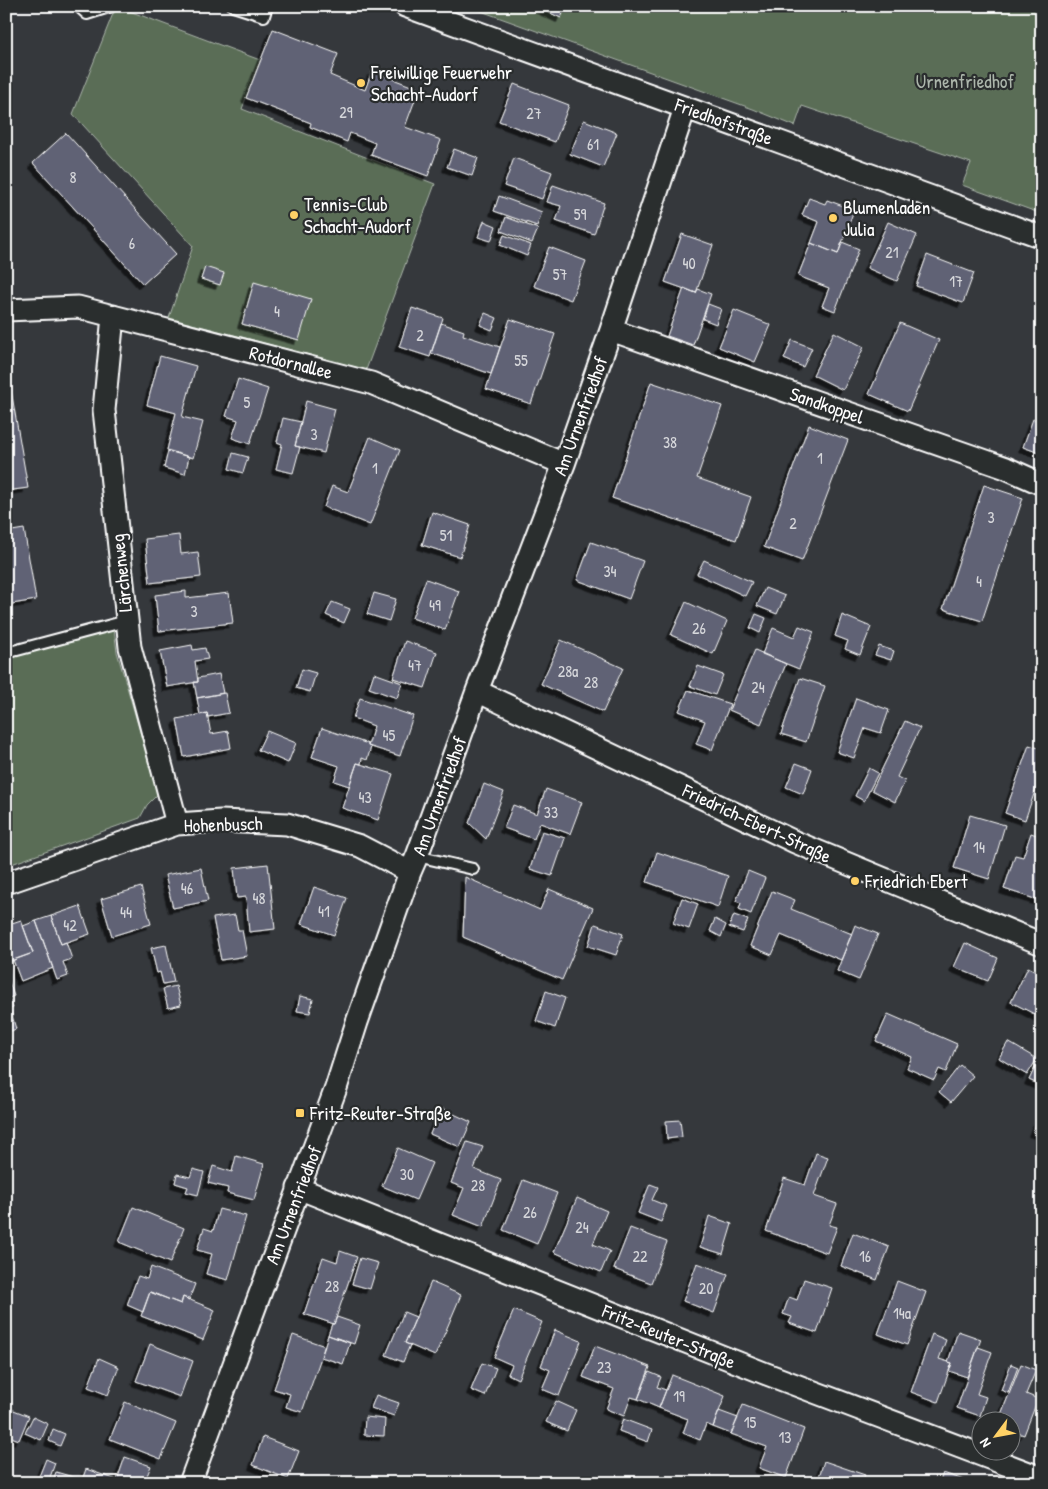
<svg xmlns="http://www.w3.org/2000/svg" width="1048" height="1489" font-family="'Patrick Hand',sans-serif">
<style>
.green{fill:#5a6d57;stroke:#acb6ab}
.building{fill:#606274;stroke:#fff;filter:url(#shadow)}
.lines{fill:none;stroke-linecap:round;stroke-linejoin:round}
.service-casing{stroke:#fff;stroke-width:14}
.minor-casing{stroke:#fff;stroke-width:25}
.service{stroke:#2a2d2e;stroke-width:10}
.minor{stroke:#2a2d2e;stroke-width:21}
.poi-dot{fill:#ffd166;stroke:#2a2d2e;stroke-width:2}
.labels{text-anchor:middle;stroke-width:4.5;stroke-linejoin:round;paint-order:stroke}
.number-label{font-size:16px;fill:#d7d8dc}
.poi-label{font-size:19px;fill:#fff;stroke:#2a2d2e;text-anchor:start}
.park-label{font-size:19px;fill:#acb6ab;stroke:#2a2d2e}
.street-label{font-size:19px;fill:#fff;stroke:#2a2d2e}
</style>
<defs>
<filter id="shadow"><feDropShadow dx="-4.5" dy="4.5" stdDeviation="0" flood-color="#0009"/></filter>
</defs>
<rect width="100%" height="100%" fill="#35383c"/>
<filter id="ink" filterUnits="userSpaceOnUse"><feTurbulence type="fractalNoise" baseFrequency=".02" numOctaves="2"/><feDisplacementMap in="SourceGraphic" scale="10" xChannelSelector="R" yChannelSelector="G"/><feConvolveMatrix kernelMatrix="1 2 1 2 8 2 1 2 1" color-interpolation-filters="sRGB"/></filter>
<g filter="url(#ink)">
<path class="green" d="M116 6 260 60 242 109 435 184 366 370 169 318 193 246 73 114Z
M467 6H1042V214L962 185 971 163 802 106 795 126 753 109Z
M114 629 117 652 158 794 147 805 140 818 6 866V657Z"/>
<path class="building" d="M535 6H566L561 18Z
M273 29 338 54 330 75 365 90 372 71 419 89 405 127 441 140 428 176 371 155 375 143 350 133 347 142 310 127 311 123 246 98Z
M514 84 569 105 555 142 499 121Z
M584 120 617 133 603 167 570 154Z
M66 133 176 254 143 284 33 163Z
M454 149 478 158 472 176 447 167Z
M514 158 552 172 542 199 504 186Z
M553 185 604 203 594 234 556 221 561 206 547 202Z
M499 196 542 212 537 226 494 211Z
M809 198 825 204 827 200 854 210 838 254 811 243 819 222 802 215Z
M506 217 538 229 532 243 501 231Z
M484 221 496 226 491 241 478 237Z
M888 222 917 235 897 281 867 268Z
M682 234 713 245 696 293 665 282Z
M504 235 531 245 527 256 500 245Z
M842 242 859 249 835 311 822 306 829 288 798 276 811 243 838 254Z
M549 247 586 261 571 300 534 286Z
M927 255 974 273 963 303 916 286Z
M205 267 224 273 220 285 201 279Z
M254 282 311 299 299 340 242 324Z
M684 288 696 293 698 289 711 294 693 345 667 336Z
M708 304 721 309 716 324 703 319Z
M412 308 443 318 430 357 399 347Z
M734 310 771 325 755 362 719 347Z
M485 313 497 318 492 330 480 325Z
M510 319 555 334 531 404 486 389Z
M441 323 464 331 463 335 500 347 491 374 431 353Z
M900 323 939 340 908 411 869 394Z
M834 332 864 347 843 390 813 375Z
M792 340 812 348 803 367 784 359Z
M160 356 196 366 182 417 203 422 193 458 167 450 176 413 147 405Z
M6 361 28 488 6 491Z
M238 379 268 389 250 444 232 438 238 420 226 416Z
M651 382 722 406 697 478 751 497 736 540 612 498Z
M306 401 335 409 324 453 295 446Z
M283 418 301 422 295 446 300 447 293 473 276 469 282 444 277 442Z
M1033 419 1042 422V454L1023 447Z
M809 425 848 440 802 561 764 547Z
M370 437 400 450 370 525 324 507 332 486 348 492Z
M168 451 189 457 185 474 164 468Z
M233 453 248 457 243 473 229 469Z
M984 485 1023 498 982 621 943 609Z
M432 512 470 525 460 557 422 545Z
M24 529 36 600 6 605V532Z
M179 535 181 554 198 552 201 577 150 583 145 539Z
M591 542 643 561 629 599 577 580Z
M704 560 752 582 745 596 697 574Z
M426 579 459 591 445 630 412 618Z
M765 588 785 596 777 614 757 606Z
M186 591V598L229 593 233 623 159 631 155 595Z
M374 593 396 599 389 621 367 614Z
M332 602 350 609 344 623 326 615Z
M686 602 727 621 713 654 671 635Z
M756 614 766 618 760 633 750 628Z
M842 615 871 627 860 655 845 649 848 641 835 636Z
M799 626 814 632 799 669 762 654 773 628 794 637Z
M561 640 623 668 603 712 541 684Z
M405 641 437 652 425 688 393 678Z
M192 645 193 650 205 648 208 659 195 661 198 682 167 687 160 651Z
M879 646 894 651 891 660 875 655Z
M755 650 786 664 761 724 729 710Z
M698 666 723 675 715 695 690 686Z
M302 669 316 673 310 692 296 688Z
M374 673 402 683 397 698 369 688Z
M219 674 223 693 197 698 194 682H198V678Z
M800 678 825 686 806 742 781 734Z
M688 690 730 704 712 750 696 744 705 721 679 711Z
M225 693 229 713 208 717 207 713 200 715 197 698Z
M360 698 413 716 400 756 368 746 374 726 353 718Z
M856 698 889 710 881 733 865 728 854 758 837 752Z
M207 713 211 734 228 731 231 748 184 757 177 719Z
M905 721 920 728 897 777 905 781 895 802 872 790Z
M322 728 368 744V746L371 747 367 760 362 758 361 764 357 763 349 786 334 781 339 766 312 757Z
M267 731 296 743 288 763 258 750Z
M1029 745 1042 749V771L1025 820 1005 813Z
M357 763 393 774 378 820 342 808Z
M796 763 812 769 803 794 786 787Z
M869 768 878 773 864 801 855 796Z
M484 784 504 792 486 839 469 823Z
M546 789 582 802 570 834 540 823 534 839 504 828 513 805 537 814Z
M970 815 1005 825 989 879 954 868Z
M542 831 565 838 552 876 530 869Z
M1031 833 1042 837V842L1035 862 1042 864 1041 901 1004 889 1015 855 1023 857Z
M657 852 728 876 718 907 647 882Z
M268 864 275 929 249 932 246 897 237 898 234 868Z
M201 868 208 901 173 908 165 875Z
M748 871 765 878 751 914 739 909 741 903 736 901Z
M465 877 540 910 549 889 593 908 562 980 463 937Z
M141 887 151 924 112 936 101 899Z
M314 887 347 898 334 935 301 924Z
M772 891 795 900 791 909 852 934 841 960 781 935 772 955 750 946Z
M682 898 698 904 689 929 673 923Z
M80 906 90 934 61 944 51 916Z
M235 915 238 930H242L247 956 221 960 213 918Z
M734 915 748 920 743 932 729 927Z
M51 916 61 944 66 942 72 959 63 962 68 976 57 980 36 921Z
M715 919 726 925 721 937 710 931Z
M21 920 33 953 6 963V925Z
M36 921 53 968 21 981 13 960 33 953 23 926Z
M595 924 623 934 616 955 588 946Z
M855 925 878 934 859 980 837 971Z
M965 943 998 958 988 981 954 967Z
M166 945 174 982 163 984 160 972 157 973 151 948Z
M1028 967 1042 974V1018L1011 1002Z
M6 973 14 996 9 998 13 1008 10 1009 16 1029 6 1033Z
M176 986 181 1005 168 1008 163 989Z
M546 991 565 998 555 1028 536 1021Z
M300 996 313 999 310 1013 297 1011Z
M888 1014 957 1044 946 1072 939 1069 934 1080 907 1068 912 1057 876 1041Z
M1008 1042 1037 1059 1027 1075 999 1058Z
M1042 1053V1086L1029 1080Z
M960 1065 973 1076 951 1102 939 1092Z
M441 1108 471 1122 460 1147 430 1134Z
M680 1120 682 1137 667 1139 666 1121Z
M1037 1121 1042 1123V1135L1033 1132Z
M467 1142 483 1147 474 1169 501 1180 483 1227 453 1215 464 1188 451 1183Z
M398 1148 432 1163 416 1200 382 1186Z
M816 1153 828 1157 814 1196 837 1204 829 1225 837 1227 827 1253 766 1231 784 1178 805 1185Z
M236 1156 264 1164 254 1200 227 1193 228 1188 208 1183 213 1166 232 1172Z
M193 1169 204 1172 198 1195 186 1192 188 1187 175 1183 177 1174 190 1177Z
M523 1180 557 1193 537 1244 503 1230Z
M650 1184 658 1187 652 1200 667 1206 661 1222 638 1213Z
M577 1198 607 1211 593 1244 610 1251 601 1272 554 1252Z
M133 1207 184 1228 170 1263 119 1242Z
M219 1209 246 1216 228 1280 206 1274 212 1254 197 1250 204 1228 213 1231Z
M709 1216 732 1224 723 1254 700 1247Z
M630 1228 667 1242 651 1283 614 1269Z
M853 1233 889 1247 877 1280 841 1266Z
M340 1251 357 1257 334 1324 304 1314 323 1257 337 1262Z
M360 1258 378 1263 370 1289 352 1284Z
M697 1263 728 1274 714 1313 683 1301Z
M151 1267 195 1284 189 1300 183 1297 181 1304 150 1292 143 1312 127 1305 138 1276 147 1279Z
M804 1279 832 1288 817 1333 789 1323 792 1317 783 1314 789 1297 797 1300Z
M897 1281 926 1292 907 1345 878 1334Z
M431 1282 461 1295 435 1356 405 1343Z
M150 1292 181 1304 183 1297 215 1310 203 1340 141 1316Z
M514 1310 542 1322 518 1379 508 1374 512 1365 494 1357Z
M404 1312 416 1317 405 1343 410 1345 403 1362 386 1355Z
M337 1317 360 1325 354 1344 328 1335 332 1324H334Z
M555 1330 581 1341 559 1396 542 1389 550 1370 541 1366Z
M958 1331 981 1339 967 1377 949 1371 952 1363 948 1362Z
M932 1334 946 1340 939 1359 952 1363 938 1402 911 1392Z
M293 1335 325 1346 302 1412 286 1407 290 1394 274 1389Z
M328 1335 350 1343 343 1364 321 1357Z
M150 1344 193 1361 180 1397 136 1381Z
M595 1346 650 1367 638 1399 631 1397 624 1416 606 1409 614 1389 583 1377Z
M978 1347 992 1352 977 1394 986 1397 980 1416 957 1408Z
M99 1358 119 1367 108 1395 88 1387Z
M482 1363 496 1368 485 1396 471 1390Z
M1011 1364 1018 1367 1008 1393 1001 1390Z
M1021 1364 1036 1370 1026 1394 1038 1399 1024 1435 1010 1430V1422H998Z
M649 1372 661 1377 657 1387 666 1390 659 1408 638 1399Z
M672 1375 725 1396 713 1427 706 1424 700 1440 683 1433 688 1419 659 1408Z
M376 1395 399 1403 394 1416 371 1408Z
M556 1401 576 1410 567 1431 546 1422Z
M125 1402 176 1423 161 1459 110 1439Z
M743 1405 804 1429 786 1478 759 1468 767 1447 731 1434Z
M6 1407 29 1416 19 1440 6 1435Z
M719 1411 738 1418 731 1434 713 1427Z
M33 1417 48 1424 41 1440 25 1433Z
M365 1417 385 1419 384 1436 364 1435Z
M623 1419 652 1430 648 1442 619 1431Z
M53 1429 65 1434 60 1446 49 1441Z
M263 1437 299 1451 288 1479 253 1465Z
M125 1457 151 1466 144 1483H81L86 1469 117 1480Z
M46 1459 55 1463 48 1483 38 1479Z
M824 1461 865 1475 862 1483H817Z
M56 1472 80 1479 79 1483H52Z
M943 1473 970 1482V1483H939Z"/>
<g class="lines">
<defs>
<path id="service" d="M78 6 87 14 112 6
M233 6 264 16 267 6
M6 653 126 621
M417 856 473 869"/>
<path id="minor" d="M405 6 1042 237
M6 310 78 307 371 383 564 464
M113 316 104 410 130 647 177 824
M611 330 1006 468 1042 484
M477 691 795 842 1042 944
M6 883 177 824 221 821 287 824 360 846 410 872
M298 1188 764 1373 1042 1478
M190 1483 336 1088 357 1022 410 872 417 856 477 691 564 464 611 330 685 108"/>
</defs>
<use href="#service" class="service-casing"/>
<use href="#minor" class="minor-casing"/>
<use href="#service" class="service"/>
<use href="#minor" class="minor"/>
</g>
</g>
<g class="poi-dot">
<circle cx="361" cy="83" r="5"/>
<circle cx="294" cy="215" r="5"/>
<circle cx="833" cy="218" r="5"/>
<circle cx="855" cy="881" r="5"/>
<rect x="295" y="1108" width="10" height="10" rx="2.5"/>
</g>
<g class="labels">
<g class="number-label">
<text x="346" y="118">29</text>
<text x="534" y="119">27</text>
<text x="593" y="150">61</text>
<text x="73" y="183">8</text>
<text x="580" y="220">59</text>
<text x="132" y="249">6</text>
<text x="892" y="258">21</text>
<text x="689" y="269">40</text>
<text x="560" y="280">57</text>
<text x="956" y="287">17</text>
<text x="277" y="317">4</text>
<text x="420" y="341">2</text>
<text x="521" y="366">55</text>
<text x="247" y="408">5</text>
<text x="314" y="440">3</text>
<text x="670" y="448">38</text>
<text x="820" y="464">1</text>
<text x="375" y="474">1</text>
<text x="991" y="523">3</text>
<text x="793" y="529">2</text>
<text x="446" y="541">51</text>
<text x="610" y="577">34</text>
<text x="979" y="587">4</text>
<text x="435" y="611">49</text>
<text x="194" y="617">3</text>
<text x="699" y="634">26</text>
<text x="415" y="671">47</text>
<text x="568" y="677">28a</text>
<text x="591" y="688">28</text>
<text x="758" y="693">24</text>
<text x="389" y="741">45</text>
<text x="365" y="803">43</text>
<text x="551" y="818">33</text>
<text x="979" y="853">14</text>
<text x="187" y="894">46</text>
<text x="259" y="904">48</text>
<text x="324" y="917">41</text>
<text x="126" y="918">44</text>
<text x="70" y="931">42</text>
<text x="407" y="1180">30</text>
<text x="478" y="1191">28</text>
<text x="530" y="1218">26</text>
<text x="582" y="1233">24</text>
<text x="640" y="1262">22</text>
<text x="865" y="1262">16</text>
<text x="332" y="1292">28</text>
<text x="706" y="1294">20</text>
<text x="902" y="1319">14a</text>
<text x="604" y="1373">23</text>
<text x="679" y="1402">19</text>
<text x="750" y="1428">15</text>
<text x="785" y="1443">13</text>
</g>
<g class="poi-label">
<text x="371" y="79">Freiwillige Feuerwehr<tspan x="371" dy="22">Schacht-Audorf</tspan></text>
<text x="304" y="211">Tennis-Club<tspan x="304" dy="22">Schacht-Audorf</tspan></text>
<text x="843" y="214">Blumenladen<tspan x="843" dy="22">Julia</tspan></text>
<text x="865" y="888">Friedrich Ebert</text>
<text x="310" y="1120">Fritz-Reuter-Straße</text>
</g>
<g class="park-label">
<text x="965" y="88">Urnenfriedhof</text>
</g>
<g class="street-label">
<text transform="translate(724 121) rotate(20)" y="7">Friedhofstraße</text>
<text transform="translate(291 362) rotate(14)" y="7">Rotdornallee</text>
<text transform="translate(827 405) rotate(19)" y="7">Sandkoppel</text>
<text transform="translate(580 416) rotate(-70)" y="7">Am Urnenfriedhof</text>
<text transform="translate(121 573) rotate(-96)" y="7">Lärchenweg</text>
<text transform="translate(439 796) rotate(-70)" y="7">Am Urnenfriedhof</text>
<text transform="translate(757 823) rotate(25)" y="7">Friedrich-Ebert-Straße</text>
<text transform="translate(223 824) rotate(-2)" y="7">Hohenbusch</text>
<text transform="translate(293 1205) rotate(-69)" y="7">Am Urnenfriedhof</text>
<text transform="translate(669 1336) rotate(22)" y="7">Fritz-Reuter-Straße</text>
</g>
</g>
<rect width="1048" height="1489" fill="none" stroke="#2a2d2e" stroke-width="25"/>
<rect x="12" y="12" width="1023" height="1464" fill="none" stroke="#fff" stroke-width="2" filter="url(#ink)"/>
<g transform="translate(996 1436) rotate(238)"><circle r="24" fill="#2a2d2e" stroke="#7f8182"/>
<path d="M0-4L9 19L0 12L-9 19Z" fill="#ffd166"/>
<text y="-8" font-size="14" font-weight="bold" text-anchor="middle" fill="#ffffff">N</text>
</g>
</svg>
